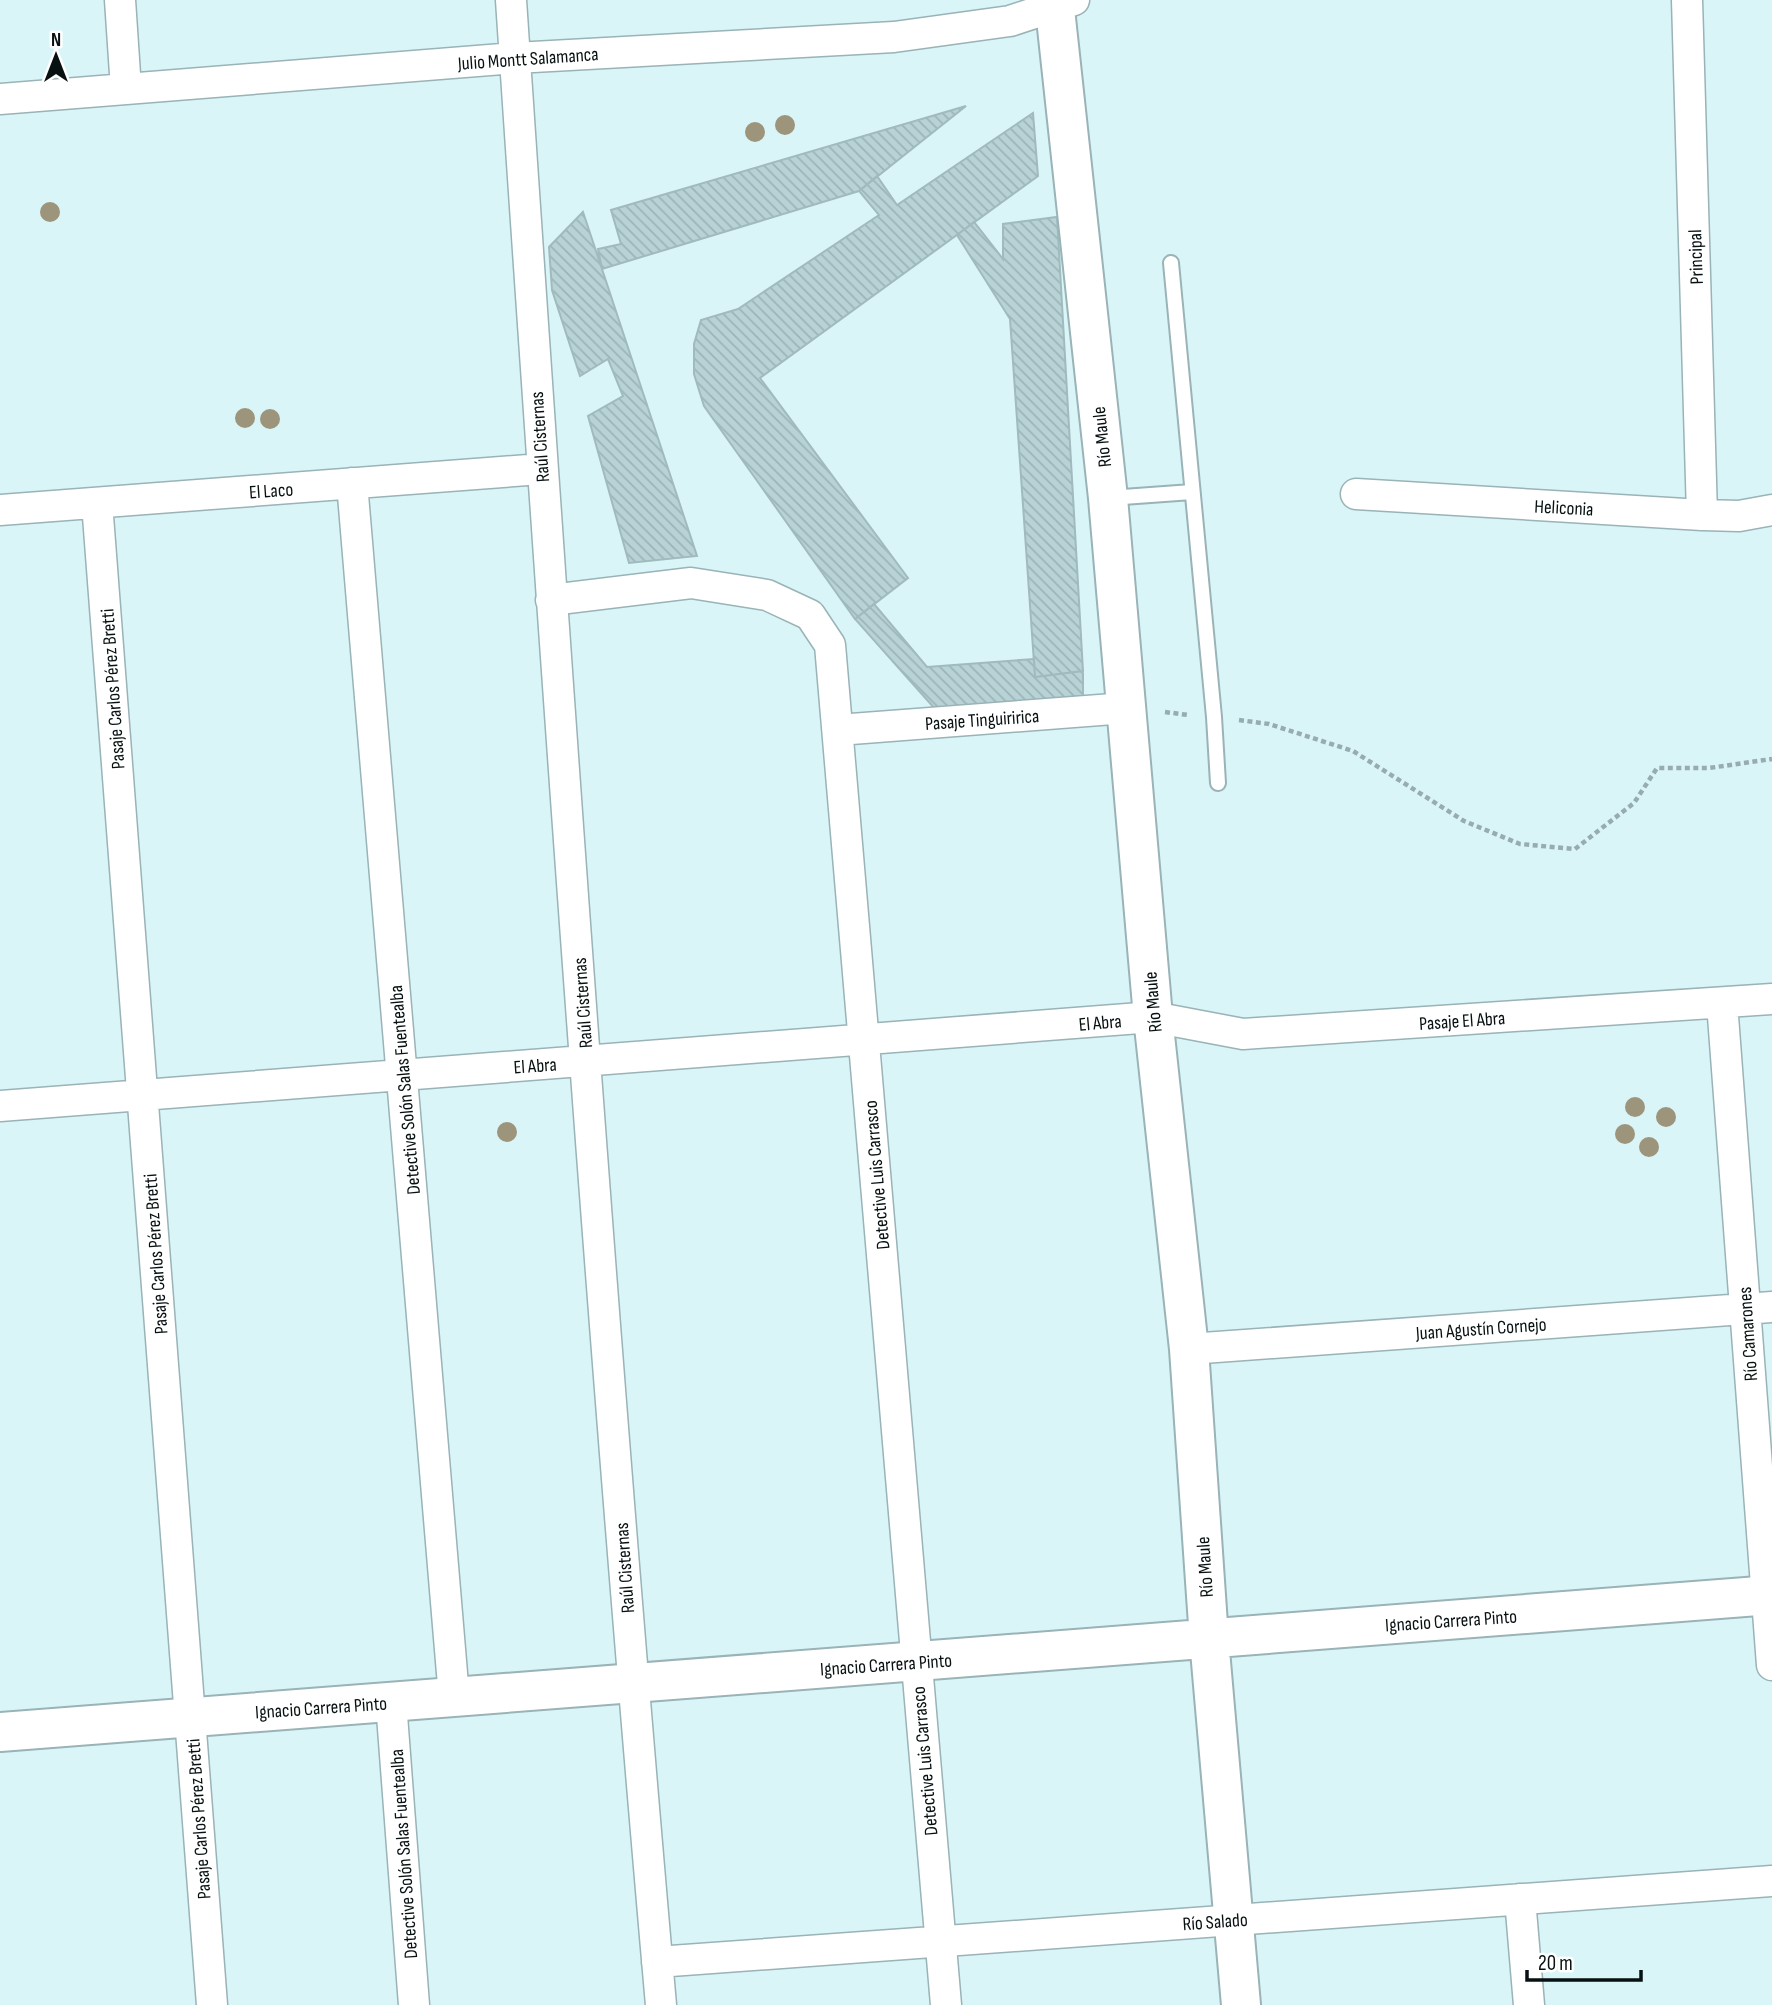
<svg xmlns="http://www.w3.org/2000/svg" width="1772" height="2005" font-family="'Sofia Sans Condensed',sans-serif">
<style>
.building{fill:url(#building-back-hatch);stroke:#a0babd;stroke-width:2}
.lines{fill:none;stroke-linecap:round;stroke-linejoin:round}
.lane-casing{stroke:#99b3b6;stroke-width:18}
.street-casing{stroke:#99b3b6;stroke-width:33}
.secondary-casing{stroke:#99b3b6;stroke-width:42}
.path{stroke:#97acaf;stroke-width:4.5;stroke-dasharray:5 3.5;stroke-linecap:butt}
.lane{stroke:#fff;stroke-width:14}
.street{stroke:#fff;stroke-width:30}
.secondary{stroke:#fff;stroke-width:38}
.tree{fill:#9c957c}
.labels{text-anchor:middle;stroke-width:7;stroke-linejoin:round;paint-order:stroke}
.street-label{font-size:19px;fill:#081112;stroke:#fff}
</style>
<defs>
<pattern id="building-back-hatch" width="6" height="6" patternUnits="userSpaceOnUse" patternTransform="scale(1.75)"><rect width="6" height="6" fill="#b8d3d6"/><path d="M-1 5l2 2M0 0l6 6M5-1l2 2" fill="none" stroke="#9db4b7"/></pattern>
</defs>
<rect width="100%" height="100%" fill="#daf5f8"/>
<path class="building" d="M966 106 859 191 602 269 598 249 621 244 611 210Z
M1033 113 1038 176 760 378 908 578 855 619 704 406 694 374V344L701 320 738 309 879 215 859 191 877 176 897 205Z
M583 212 602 269 697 556 629 563 588 416 623 396 608 359 580 376 552 290 549 247Z
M1057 217 1083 671 1035 677 1010 319 957 235 974 222 1003 259V224Z
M874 604 927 667 1034 659 1035 677 1083 671V699L935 709 855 619Z"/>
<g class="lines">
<defs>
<path id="lane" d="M1171 263 1214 717 1218 783
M1109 498 1192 492"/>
<path id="street" d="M120 0 126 89
M511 0C556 669 602 1337 661 2005
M1687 0 1702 515
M0 99 515 58 894 37 1010 21 1074 0
M352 483 454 1697
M1356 494 1702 515 1739 516 1772 510
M97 503 212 2005
M0 510 541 469
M551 600 691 583 767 595 810 615 830 645 946 2005
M838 730 1126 708
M1722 1003 1772 1665
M0 1106 1153 1017 1243 1034 1772 999
M1189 1349 1772 1307
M391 1702 414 2005
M1520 1899 1529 2005
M657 1962 1772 1881"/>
<path id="secondary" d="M1054 0 1108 498 1153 1017 1189 1349 1209 1639 1241 2005
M0 1732 1772 1595"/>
</defs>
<use href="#lane" class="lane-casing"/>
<use href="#street" class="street-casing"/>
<use href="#secondary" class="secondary-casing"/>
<path class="path" d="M1165 712 1188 715
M1239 720 1269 724 1353 751 1464 821 1520 844 1575 849 1634 803 1657 768H1709L1772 759"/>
<use href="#lane" class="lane"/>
<use href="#street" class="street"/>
<use href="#secondary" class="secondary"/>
</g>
<g class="tree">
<circle cx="785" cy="125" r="10"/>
<circle cx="755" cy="132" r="10"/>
<circle cx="50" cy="212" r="10"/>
<circle cx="245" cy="418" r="10"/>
<circle cx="270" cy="419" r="10"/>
<circle cx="1635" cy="1107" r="10"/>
<circle cx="1666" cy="1117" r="10"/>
<circle cx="507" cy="1132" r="10"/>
<circle cx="1625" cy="1134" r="10"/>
<circle cx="1649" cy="1147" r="10"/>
</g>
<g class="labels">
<g class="street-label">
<text transform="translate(528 58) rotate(-4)" y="7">Julio Montt Salamanca</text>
<text transform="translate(1695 257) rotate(-92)" y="7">Principal</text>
<text transform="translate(539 437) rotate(-94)" y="7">Raúl Cisternas</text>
<text transform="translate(1101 437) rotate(-96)" y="7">Río Maule</text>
<text transform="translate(271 490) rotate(-4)" y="7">El Laco</text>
<text transform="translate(1564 507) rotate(3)" y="7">Heliconia</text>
<text transform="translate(112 689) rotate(-94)" y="7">Pasaje Carlos Pérez Bretti</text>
<text transform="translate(982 719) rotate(-4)" y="7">Pasaje Tinguiririca</text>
<text transform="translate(1152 1002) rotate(-95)" y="7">Río Maule</text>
<text transform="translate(582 1003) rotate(-94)" y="7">Raúl Cisternas</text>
<text transform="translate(1462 1020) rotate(-4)" y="7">Pasaje El Abra</text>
<text transform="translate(1100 1022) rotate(-5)" y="7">El Abra</text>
<text transform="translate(535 1065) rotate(-4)" y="7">El Abra</text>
<text transform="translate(404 1090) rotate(-95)" y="7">Detective Solón Salas Fuentealba</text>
<text transform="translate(876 1175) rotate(-95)" y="7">Detective Luis Carrasco</text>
<text transform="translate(155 1254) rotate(-94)" y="7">Pasaje Carlos Pérez Bretti</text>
<text transform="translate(1481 1328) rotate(-4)" y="7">Juan Agustín Cornejo</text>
<text transform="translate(1747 1334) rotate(-94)" y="7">Río Camarones</text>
<text transform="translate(1204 1567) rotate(-94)" y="7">Río Maule</text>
<text transform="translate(624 1568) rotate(-94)" y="7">Raúl Cisternas</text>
<text transform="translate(1451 1620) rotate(-4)" y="7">Ignacio Carrera Pinto</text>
<text transform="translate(886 1664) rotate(-4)" y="7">Ignacio Carrera Pinto</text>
<text transform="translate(321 1707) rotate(-4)" y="7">Ignacio Carrera Pinto</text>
<text transform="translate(924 1761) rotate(-95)" y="7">Detective Luis Carrasco</text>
<text transform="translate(198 1819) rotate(-94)" y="7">Pasaje Carlos Pérez Bretti</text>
<text transform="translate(403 1854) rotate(-94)" y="7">Detective Solón Salas Fuentealba</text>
<text transform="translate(1215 1921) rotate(-4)" y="7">Río Salado</text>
</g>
</g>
<g transform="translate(56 56)" stroke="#ffffff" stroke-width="5" paint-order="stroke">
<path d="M0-5L12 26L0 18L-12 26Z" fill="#081112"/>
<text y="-10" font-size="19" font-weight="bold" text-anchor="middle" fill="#081112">N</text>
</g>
<path d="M1527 1970v10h114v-10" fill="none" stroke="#081112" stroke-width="3.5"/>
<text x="1538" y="1970" font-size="21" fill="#081112" stroke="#ffffff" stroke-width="5" paint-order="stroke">20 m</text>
</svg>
